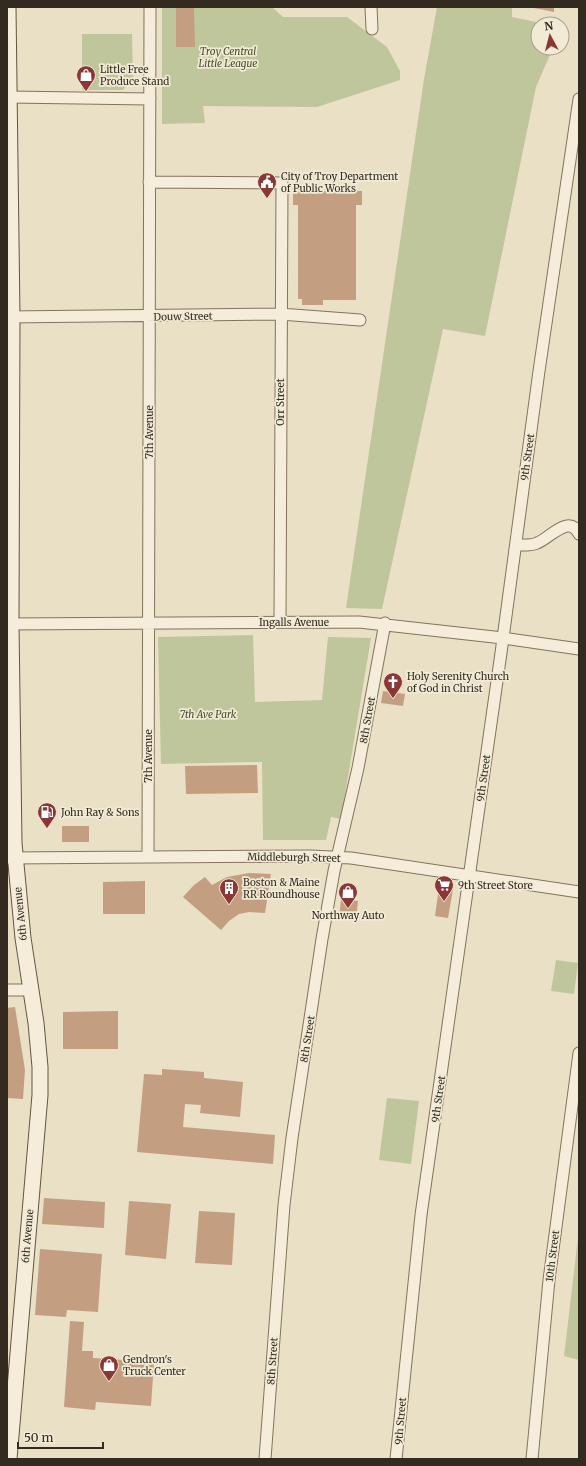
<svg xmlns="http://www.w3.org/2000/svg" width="586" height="1466" font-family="Merriweather,serif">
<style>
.green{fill:#c0c69c}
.building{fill:#c39e81}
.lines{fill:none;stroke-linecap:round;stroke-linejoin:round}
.street-casing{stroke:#82735e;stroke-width:13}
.secondary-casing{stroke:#645441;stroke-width:17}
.street{stroke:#f5edd9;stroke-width:11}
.secondary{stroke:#f5edd9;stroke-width:15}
.labels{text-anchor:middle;stroke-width:3.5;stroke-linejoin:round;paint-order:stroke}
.park-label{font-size:10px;font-style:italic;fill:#444e29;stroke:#f1ead5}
.poi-label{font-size:10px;fill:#342b20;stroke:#f1ead5;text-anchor:start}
.street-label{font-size:10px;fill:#342b20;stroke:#f1ead5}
</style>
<rect width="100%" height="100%" fill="#e9e0c6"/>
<path class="green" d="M162 7H272L283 17H347L387 47 400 71V80L317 107 203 106 205 123 162 124Z
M437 7H512V17L546 24H538V48H553L536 87 485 336 443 329 382 609 346 608 424 79Z
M82 34H132L133 77 123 90H82Z
M253 635 255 702 322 700 328 637 371 638 341 819 331 817 326 840H263L262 762 161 764 158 637Z
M556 960 578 963 574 994 551 991Z
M387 1098 419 1101 411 1164 379 1160Z
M579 1229V1360L564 1356Z"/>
<path class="building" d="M176 7H194L195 47H176Z
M529 7H554V12Z
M293 191H362V205H356V300H323V305H302V299H298V205H293Z
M383 691 405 694 403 706 381 703Z
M257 765 258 793 186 794 185 766Z
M62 826H89V842H62Z
M249 873 271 874 265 913 249 912 239 914 229 921 221 930 183 897 194 885 205 877 212 885 227 877Z
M145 881V914H103V882Z
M439 887 453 889 448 918 435 916Z
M341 899 358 901 356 920 339 918Z
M15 1007 25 1070 23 1099 7 1098V1008Z
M118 1011V1049H63V1012Z
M162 1069 204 1072V1078L243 1082 240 1117 200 1113 201 1105 185 1104 183 1127 275 1135 273 1164 137 1152 144 1074 162 1075Z
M44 1198 105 1202 104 1228 42 1224Z
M129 1201 171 1204 166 1259 125 1255Z
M199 1211 235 1213 232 1265 195 1263Z
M40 1249 102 1254 98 1312 67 1310 66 1317 35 1315Z
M70 1321 84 1322 82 1351H93V1358L154 1362 151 1406 96 1402 95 1410 64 1407Z"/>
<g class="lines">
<defs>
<path id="street" d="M371 7 372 29
M8 97 150 99
M149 182 282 183 280 622
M7 317 280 314 360 320
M516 545C522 545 531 546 537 543 549 539 569 513 579 534
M7 624 359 622 503 638 579 649
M148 857 150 7
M7 858 311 856 351 858 579 892
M7 990H31
M265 1459 284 1205 292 1138 322 939 334 871 358 768 385 623
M396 1459 421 1215 501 653 539 371 579 99
M532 1459 549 1280 579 1053"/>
<path id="secondary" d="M8 7 12 317 11 624 14 843 23 938 36 1023 40 1067V1095L9 1459"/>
</defs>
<use href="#street" class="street-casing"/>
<use href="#secondary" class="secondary-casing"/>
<use href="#street" class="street"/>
<use href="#secondary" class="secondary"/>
</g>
<defs>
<symbol id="shop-pin" viewBox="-11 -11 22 30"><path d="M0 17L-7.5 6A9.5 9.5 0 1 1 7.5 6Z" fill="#8b3735" stroke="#f1ead5"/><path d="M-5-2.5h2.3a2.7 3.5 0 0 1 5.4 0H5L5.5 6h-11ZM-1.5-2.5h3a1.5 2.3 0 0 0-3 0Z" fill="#fff"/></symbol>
<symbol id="civic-pin" viewBox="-11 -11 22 30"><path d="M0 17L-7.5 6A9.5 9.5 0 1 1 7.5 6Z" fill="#8b3735" stroke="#f1ead5"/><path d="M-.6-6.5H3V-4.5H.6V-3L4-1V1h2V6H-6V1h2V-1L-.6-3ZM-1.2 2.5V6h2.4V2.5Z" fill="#fff"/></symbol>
<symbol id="church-pin" viewBox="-11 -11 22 30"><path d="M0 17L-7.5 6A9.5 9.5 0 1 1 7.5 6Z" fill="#8b3735" stroke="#f1ead5"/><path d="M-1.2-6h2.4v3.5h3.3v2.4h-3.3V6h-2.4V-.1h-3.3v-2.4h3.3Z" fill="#fff"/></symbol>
<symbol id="fuel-pin" viewBox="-11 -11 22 30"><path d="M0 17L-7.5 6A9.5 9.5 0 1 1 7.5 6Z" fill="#8b3735" stroke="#f1ead5"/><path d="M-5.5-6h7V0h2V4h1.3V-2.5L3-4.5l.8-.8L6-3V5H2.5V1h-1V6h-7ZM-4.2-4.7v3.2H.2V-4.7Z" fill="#fff"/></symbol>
<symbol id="supermarket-pin" viewBox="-11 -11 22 30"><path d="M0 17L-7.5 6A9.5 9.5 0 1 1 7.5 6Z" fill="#8b3735" stroke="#f1ead5"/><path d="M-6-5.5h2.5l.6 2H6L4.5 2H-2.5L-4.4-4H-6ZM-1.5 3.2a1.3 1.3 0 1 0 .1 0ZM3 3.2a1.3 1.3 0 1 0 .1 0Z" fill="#fff"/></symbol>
<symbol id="building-pin" viewBox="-11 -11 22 30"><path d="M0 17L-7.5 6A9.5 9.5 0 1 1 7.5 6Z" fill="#8b3735" stroke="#f1ead5"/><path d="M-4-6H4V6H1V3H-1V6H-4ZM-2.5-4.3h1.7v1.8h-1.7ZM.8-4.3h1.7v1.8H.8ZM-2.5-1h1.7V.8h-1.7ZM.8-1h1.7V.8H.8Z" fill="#fff"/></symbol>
</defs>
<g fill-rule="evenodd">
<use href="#shop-pin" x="75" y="64" width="22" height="30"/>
<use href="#civic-pin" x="256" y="171" width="22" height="30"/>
<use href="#church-pin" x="382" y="671" width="22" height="30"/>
<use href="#fuel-pin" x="36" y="801" width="22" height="30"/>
<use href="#supermarket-pin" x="433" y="874" width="22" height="30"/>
<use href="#building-pin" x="218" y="877" width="22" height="30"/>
<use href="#shop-pin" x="337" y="881" width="22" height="30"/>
<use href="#shop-pin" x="98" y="1354" width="22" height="30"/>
</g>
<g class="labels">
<g class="park-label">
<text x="228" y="55">Troy Central<tspan x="228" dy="12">Little League</tspan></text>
<text x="208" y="718">7th Ave Park</text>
</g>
<g class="poi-label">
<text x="100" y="73">Little Free<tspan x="100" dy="12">Produce Stand</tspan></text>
<text x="281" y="180">City of Troy Department<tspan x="281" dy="12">of Public Works</tspan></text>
<text x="407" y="680">Holy Serenity Church<tspan x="407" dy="12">of God in Christ</tspan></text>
<text x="61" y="816">John Ray &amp; Sons</text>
<text x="243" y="886">Boston &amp; Maine<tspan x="243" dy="12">RR Roundhouse</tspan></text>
<text x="458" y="889">9th Street Store</text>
<text x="348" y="919" text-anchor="middle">Northway Auto</text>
<text x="123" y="1363">Gendron's<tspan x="123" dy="12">Truck Center</tspan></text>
</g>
<g class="street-label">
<text transform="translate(183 316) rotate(-1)" y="4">Douw Street</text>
<text transform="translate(280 402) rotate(-90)" y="4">Orr Street</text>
<text transform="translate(149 432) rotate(-90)" y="4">7th Avenue</text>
<text transform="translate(527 457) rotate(-82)" y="4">9th Street</text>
<text x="294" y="626">Ingalls Avenue</text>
<text transform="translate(367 720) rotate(-80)" y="4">8th Street</text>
<text transform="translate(148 756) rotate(-90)" y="4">7th Avenue</text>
<text transform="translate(483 778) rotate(-82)" y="4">9th Street</text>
<text transform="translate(294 857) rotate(1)" y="4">Middleburgh Street</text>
<text transform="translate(20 914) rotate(-96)" y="4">6th Avenue</text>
<text transform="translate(307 1039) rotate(-81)" y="4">8th Street</text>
<text transform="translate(438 1099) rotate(-82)" y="4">9th Street</text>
<text transform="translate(27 1236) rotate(-85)" y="4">6th Avenue</text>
<text transform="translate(552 1256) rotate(-83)" y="4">10th Street</text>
<text transform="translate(272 1361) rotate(-86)" y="4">8th Street</text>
<text transform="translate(400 1421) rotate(-85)" y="4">9th Street</text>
</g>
</g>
<rect width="586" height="1466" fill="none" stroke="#342b20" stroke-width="16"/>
<g transform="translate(550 36) rotate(353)"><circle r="19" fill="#f1ead5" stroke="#a59e8d"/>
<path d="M0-3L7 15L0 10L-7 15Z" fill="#8b3735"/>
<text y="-6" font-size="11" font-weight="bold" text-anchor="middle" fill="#342b20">N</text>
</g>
<path d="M18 1442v6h85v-6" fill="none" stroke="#342b20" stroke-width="2"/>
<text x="24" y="1442" font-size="12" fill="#342b20" stroke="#f1ead5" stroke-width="3" paint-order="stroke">50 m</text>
</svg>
